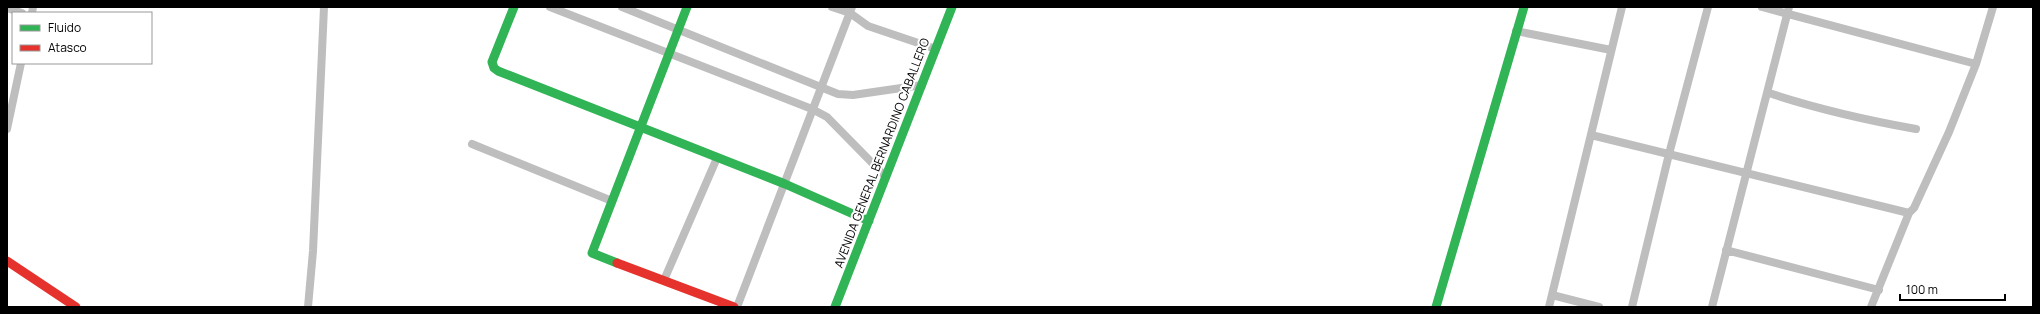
<svg xmlns="http://www.w3.org/2000/svg" width="2040" height="314" font-family="Manrope,sans-serif">
<style>
.lines{fill:none;stroke-linecap:round;stroke-linejoin:round}
.street{stroke:#bebebe;stroke-width:8}
.fast{stroke:#30b455;stroke-width:9}
.jam{stroke:#e5322d;stroke-width:9}
.labels{text-anchor:middle;stroke-width:4;stroke-linejoin:round;paint-order:stroke}
.street-label{font-size:12px;fill:#000;stroke:#fff}
</style>
<rect width="100%" height="100%" fill="#fff"/>
<g class="lines">
<path class="street" d="M550 7 812 109 827 117 886 177
M622 7 838 94 853 95 922 85
M832 7 850 13 868 26 936 49
M1762 7 1976 64
M7 8 22 13
M32 13 33 7
M1516 31 1611 50
M1769 93C1817 109 1866 120 1916 129
M7 129 21 63
M1591 135 1909 213
M472 144 612 201
M1726 250 1879 290
M664 280 717 158
M1552 295 1599 307
M308 307 313 251 324 7
M737 307 852 7
M1549 307 1622 7
M1632 307 1669 154 1708 7
M1712 307 1789 7
M1871 307 1909 213 1914 208 1949 132 1976 64 1993 7"/>
<path class="fast" d="M514 7 492 62 494 68 498 71 785 184 869 221
M617 263 592 253 687 7
M835 307 952 7
M1436 307 1524 7"/>
<path class="jam" d="M7 261 76 307
M617 263 734 307"/>
</g>
<g class="labels">
<g class="street-label">
<text transform="translate(882 153) rotate(-69)" y="4">AVENIDA GENERAL BERNARDINO CABALLERO</text>
</g>
</g>
<rect width="2040" height="314" fill="none" stroke="#000000" stroke-width="16"/>
<rect x="12" y="12" width="140" height="52" fill="#ffffff" stroke="#999999"/>
<rect x="20" y="25" width="20" height="6" fill="#30b455" stroke="#999999"/>
<text x="48" y="32" font-size="12" fill="#000000">Fluido</text>
<rect x="20" y="45" width="20" height="6" fill="#e5322d" stroke="#999999"/>
<text x="48" y="52" font-size="12" fill="#000000">Atasco</text>
<path d="M1900 294v6h105v-6" fill="none" stroke="#000000" stroke-width="2"/>
<text x="1906" y="294" font-size="12" fill="#000000" stroke="#ffffff" stroke-width="3" paint-order="stroke">100 m</text>
</svg>
